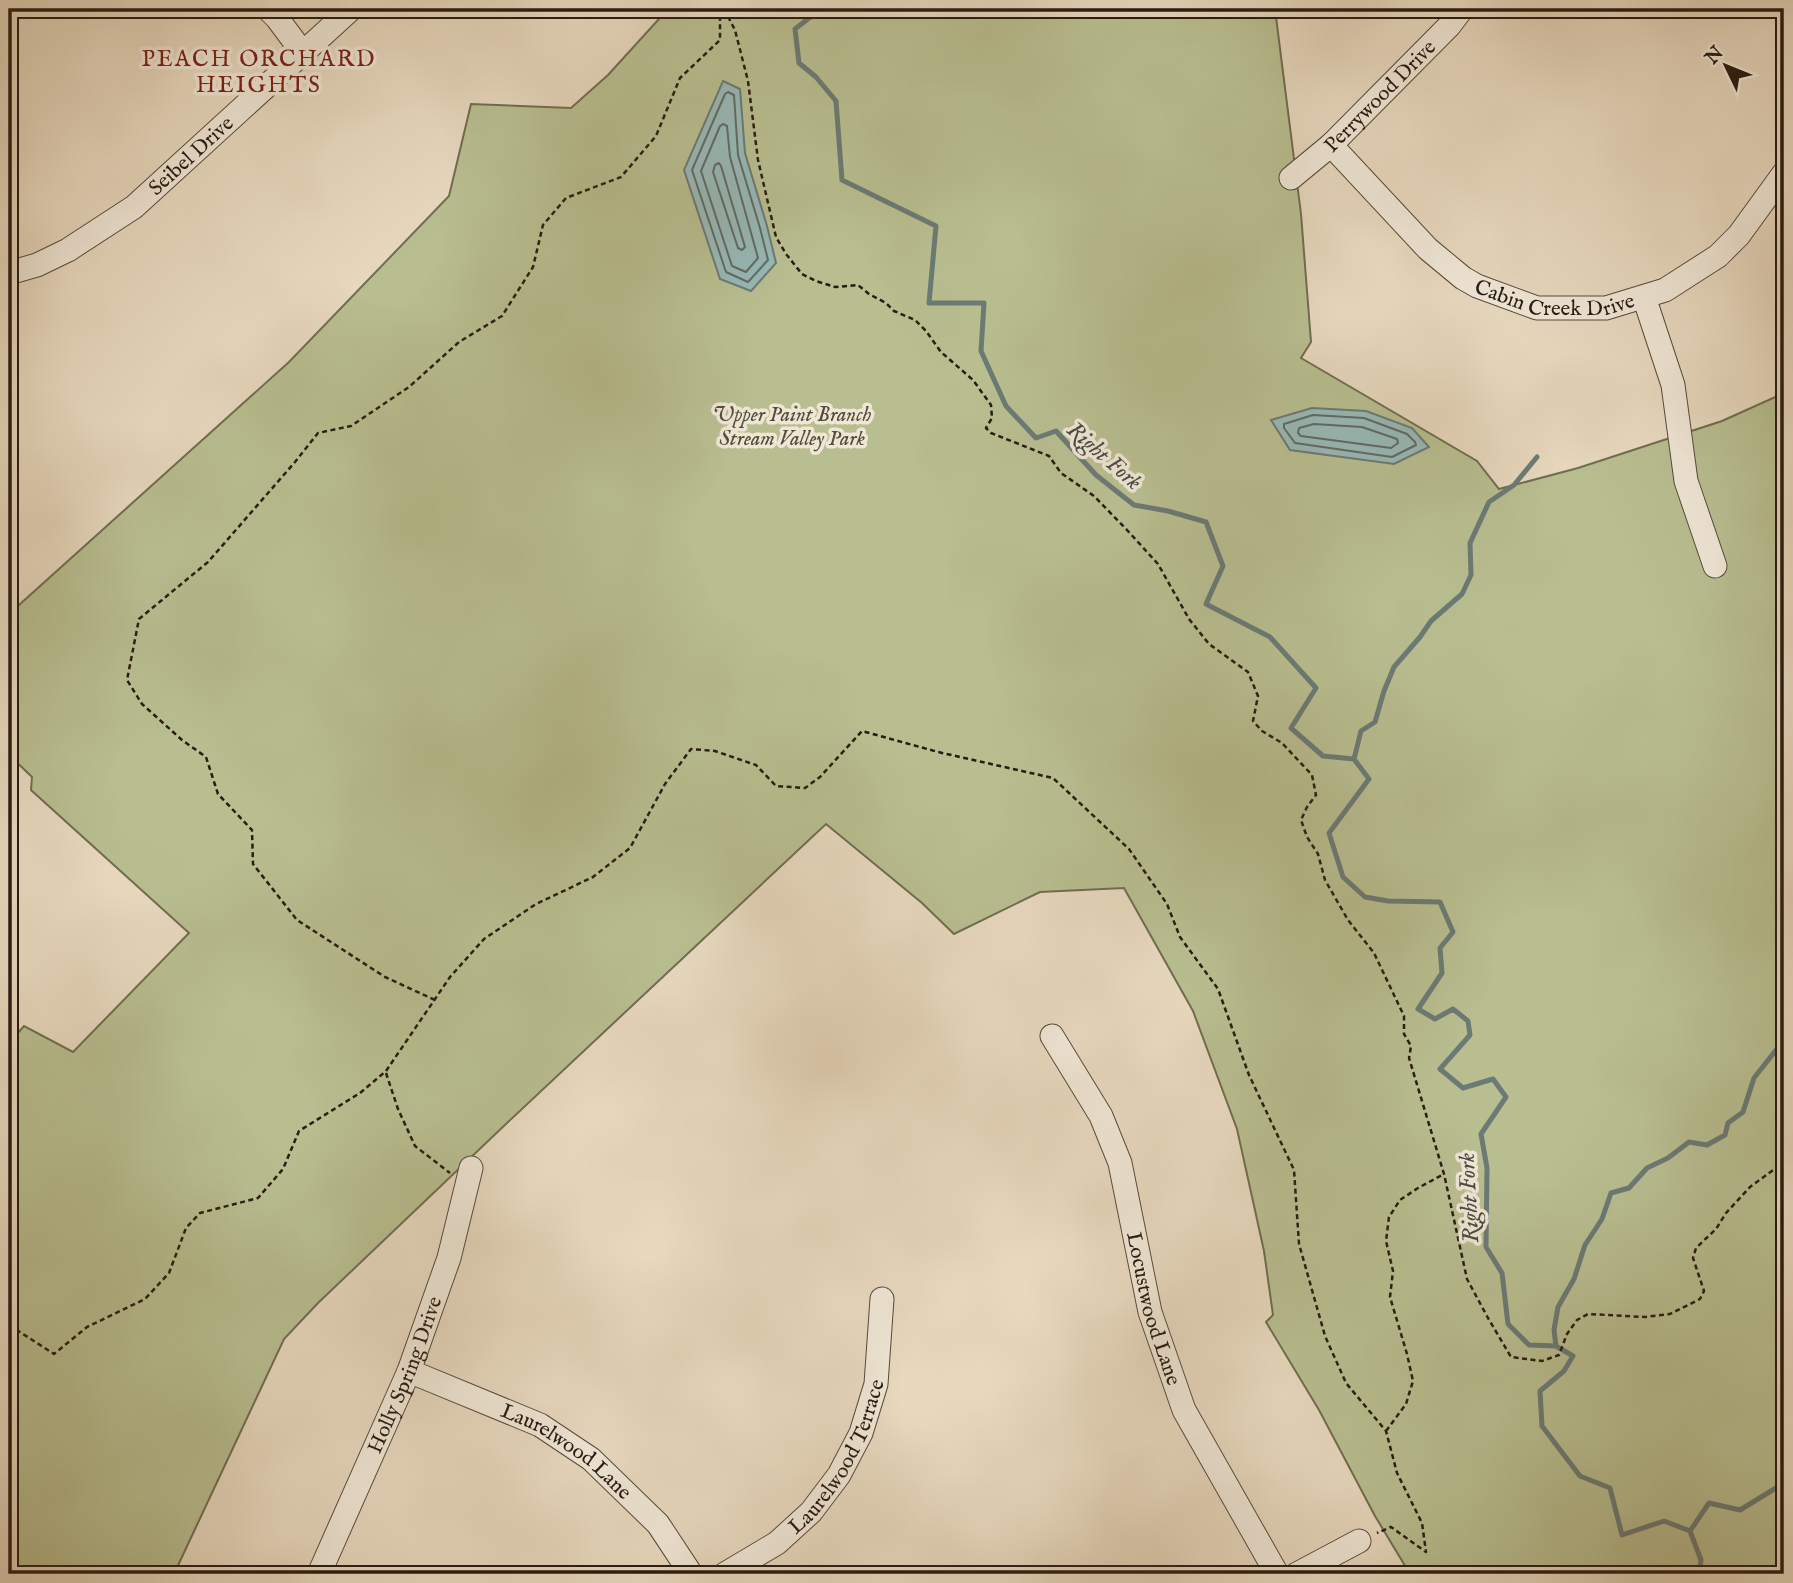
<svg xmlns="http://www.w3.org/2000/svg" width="1793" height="1583" font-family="'IM FELL English',serif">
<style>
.green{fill:#b8be90;stroke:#706d51;stroke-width:2}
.water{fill:#97b9b7;stroke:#6b7a75;stroke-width:2}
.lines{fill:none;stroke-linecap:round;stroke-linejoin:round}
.shore{stroke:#606a64;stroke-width:2}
.stream{stroke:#6b7a75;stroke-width:5}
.minor-casing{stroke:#584b3d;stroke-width:25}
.path{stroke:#281c12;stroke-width:2.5;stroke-dasharray:5 3.5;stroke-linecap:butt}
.minor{stroke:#efe6d5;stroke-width:23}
.labels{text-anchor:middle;stroke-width:7;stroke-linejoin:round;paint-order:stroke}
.street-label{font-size:21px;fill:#281c12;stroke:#efe6d5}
.park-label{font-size:21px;font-style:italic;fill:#534d38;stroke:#efe6d5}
.neighbourhood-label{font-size:23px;letter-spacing:2px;fill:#7a1f14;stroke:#efe6d5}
.water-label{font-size:23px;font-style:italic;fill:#494b44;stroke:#efe6d5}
</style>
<rect width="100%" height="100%" fill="#e7d8be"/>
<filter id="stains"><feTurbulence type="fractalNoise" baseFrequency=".00286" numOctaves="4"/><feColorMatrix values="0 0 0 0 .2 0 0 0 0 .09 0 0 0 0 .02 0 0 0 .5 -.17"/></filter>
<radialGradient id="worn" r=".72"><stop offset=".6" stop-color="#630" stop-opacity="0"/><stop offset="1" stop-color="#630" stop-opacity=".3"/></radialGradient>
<path class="green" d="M668 9H1275L1301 214 1311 342 1301 358 1477 461 1499 489 1578 468 1722 421 1784 393V1574H1410L1375 1516 1319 1410 1266 1322 1273 1315 1264 1251 1237 1129 1193 1011 1124 888 1040 892 954 934 922 903 826 824 508 1122 318 1303 284 1339 174 1574H9V1043L24 1026 73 1052 189 933 31 790 32 777 9 755V614L289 362 449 196 471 104 571 108 608 75Z"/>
<path class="water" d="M723 81 740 89 745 153 767 226 776 263 751 291 720 279 684 170Z
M1312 408 1366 411 1412 428 1429 447 1394 464 1290 450 1271 420Z"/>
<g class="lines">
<path class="shore" d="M728 92 734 95 738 155 760 228 768 260 748 282 726 272 692 170 725 94Z
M723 124 727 126 730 157 758 258 746 272 732 266 701 171 720 126Z
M719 163 721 166 745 247 742 250 738 248 713 172 715 165Z
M1313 415 1364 418 1407 434 1415 442 1416 445 1392 457 1295 443 1284 428V424Z
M1314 424 1362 427 1397 439 1398 443 1391 448 1301 436 1298 433 1299 428Z"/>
<path class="stream" d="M818 9V11L795 29 799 63 816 77 836 101 842 180 936 226 929 303H984L981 351 1006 406 1036 438 1056 431 1096 475 1134 505 1168 511 1206 522 1223 566 1206 604 1270 637 1316 688 1291 728 1323 756 1354 759 1369 779 1329 833 1343 877 1365 897 1388 901 1440 902 1453 932 1440 948 1442 973 1418 1009 1435 1019 1453 1009 1468 1021 1470 1035 1440 1069 1463 1088 1493 1079 1506 1097 1481 1134 1487 1168 1486 1247 1502 1273 1508 1324 1529 1345 1556 1346 1573 1356 1564 1371 1540 1391 1542 1426 1580 1476 1610 1488 1622 1535 1664 1521 1690 1531 1701 1560 1699 1574
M1354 759 1361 731 1375 722 1384 691 1394 667 1420 637 1431 621 1462 594 1471 575 1470 543 1489 502 1514 485 1537 457
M1556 1346 1554 1330 1558 1307 1574 1279 1585 1245 1602 1219 1611 1193 1629 1188 1647 1168 1668 1158 1689 1142 1707 1145 1725 1135 1728 1123 1743 1112 1754 1078 1784 1040
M1690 1531 1709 1503 1740 1510 1784 1483"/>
<defs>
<g id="minor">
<path d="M268 9 277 18 303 53"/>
<path id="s1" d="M1331 145 1428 249 1463 278 1477 286 1537 308H1606L1665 290 1718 256 1739 235 1784 173"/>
<path id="s2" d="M1291 178 1331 145 1449 26 1462 9"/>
<path id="s3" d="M9 273 37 265 68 250 134 207 351 9"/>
<path d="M1644 297 1673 385 1686 481 1715 566"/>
<path id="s4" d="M1052 1036 1101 1116 1120 1163 1150 1312 1184 1410 1277 1574"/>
<path id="s5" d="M409 1371 540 1425 591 1459 658 1524 691 1574"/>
<path id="s6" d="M319 1574 409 1371 449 1258 471 1168"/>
<path id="s7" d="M725 1574 777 1543 811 1512 839 1475 861 1433 876 1384 882 1299"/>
<path d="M1297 1574 1359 1541"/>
</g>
</defs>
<use href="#minor" class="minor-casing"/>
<path class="path" d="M724 9 735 30 748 81 758 160 776 237 786 254 802 274 816 281 835 287 858 285 869 294 886 303 894 311 915 320 926 331 941 352 973 380 991 405 992 418 986 428 991 433 1049 456 1061 473 1094 496 1127 530 1158 564 1189 619 1209 644 1248 672 1258 696 1253 721 1262 731 1282 743 1312 775 1316 795 1307 807 1301 820 1307 837 1318 854 1325 880 1348 920 1374 953 1404 1016V1034L1411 1046 1409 1058 1444 1174 1467 1279 1488 1318 1511 1357 1542 1361 1559 1355 1567 1334 1577 1320 1588 1314 1645 1317 1670 1314 1700 1299 1704 1291 1693 1258 1696 1248 1716 1229 1726 1213 1750 1187 1784 1162
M435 1000 385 977 297 920 253 864 252 830 218 794 206 757 182 740 142 704 127 680 139 619 208 562 295 462 318 433 351 426 409 387 459 342 502 316 533 267 543 225 566 198 621 177 656 136 680 78 720 40V9
M386 1073 398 1109 415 1146 450 1173
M9 1325 54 1354 87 1327 145 1299 169 1273 186 1228 200 1213 258 1198 283 1169 299 1131 360 1093 386 1071 450 977 484 939 536 904 593 877 630 848 665 784 691 749 715 751 756 765 776 786 805 788 820 777 862 731 938 752 1053 778 1129 849 1167 904 1180 937 1218 989 1249 1075 1294 1170 1299 1244 1325 1336 1346 1383 1386 1431 1397 1473 1422 1523 1426 1552 1391 1527 1377 1533
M1386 1431 1406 1404 1413 1381 1407 1354 1390 1297 1393 1271 1386 1241 1389 1217 1400 1200 1418 1188 1444 1174"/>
<use href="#minor" class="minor"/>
</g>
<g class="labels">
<g class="street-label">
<text dy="7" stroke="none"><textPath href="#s2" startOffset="121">Perrywood Drive</textPath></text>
<text dy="7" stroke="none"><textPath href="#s3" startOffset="219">Seibel Drive</textPath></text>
<text dy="7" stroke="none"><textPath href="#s1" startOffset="284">Cabin Creek Drive</textPath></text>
<text dy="7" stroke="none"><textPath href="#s4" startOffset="294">Locustwood Lane</textPath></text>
<text dy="7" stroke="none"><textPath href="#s6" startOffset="217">Holly Spring Drive</textPath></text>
<text dy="7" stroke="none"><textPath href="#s7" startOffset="168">Laurelwood Terrace</textPath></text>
<text dy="7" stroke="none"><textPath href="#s5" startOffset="178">Laurelwood Lane</textPath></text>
</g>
<g class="park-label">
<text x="792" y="421">Upper Paint Branch<tspan x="792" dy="24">Stream Valley Park</tspan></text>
</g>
<g class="neighbourhood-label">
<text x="259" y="66">PEACH ORCHARD<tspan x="259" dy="26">HEIGHTS</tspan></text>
</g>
<g class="water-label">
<text transform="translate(1105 455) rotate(41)" y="8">Right Fork</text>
<text transform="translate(1468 1198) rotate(-93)" y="8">Right Fork</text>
</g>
</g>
<rect width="1793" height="1583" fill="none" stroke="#e7d8be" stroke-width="35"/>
<rect x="10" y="10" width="1772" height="1562" fill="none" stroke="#281c12" stroke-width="3.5"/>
<rect x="18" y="18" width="1758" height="1548" fill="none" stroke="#281c12" stroke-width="2"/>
<g transform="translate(1726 66) rotate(313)" stroke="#efe6d5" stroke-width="5" paint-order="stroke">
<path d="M0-5L12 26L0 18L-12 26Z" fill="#281c12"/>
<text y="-10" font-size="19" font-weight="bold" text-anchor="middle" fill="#281c12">N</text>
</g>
<rect width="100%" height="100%" filter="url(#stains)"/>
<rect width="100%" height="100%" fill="url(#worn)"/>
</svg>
